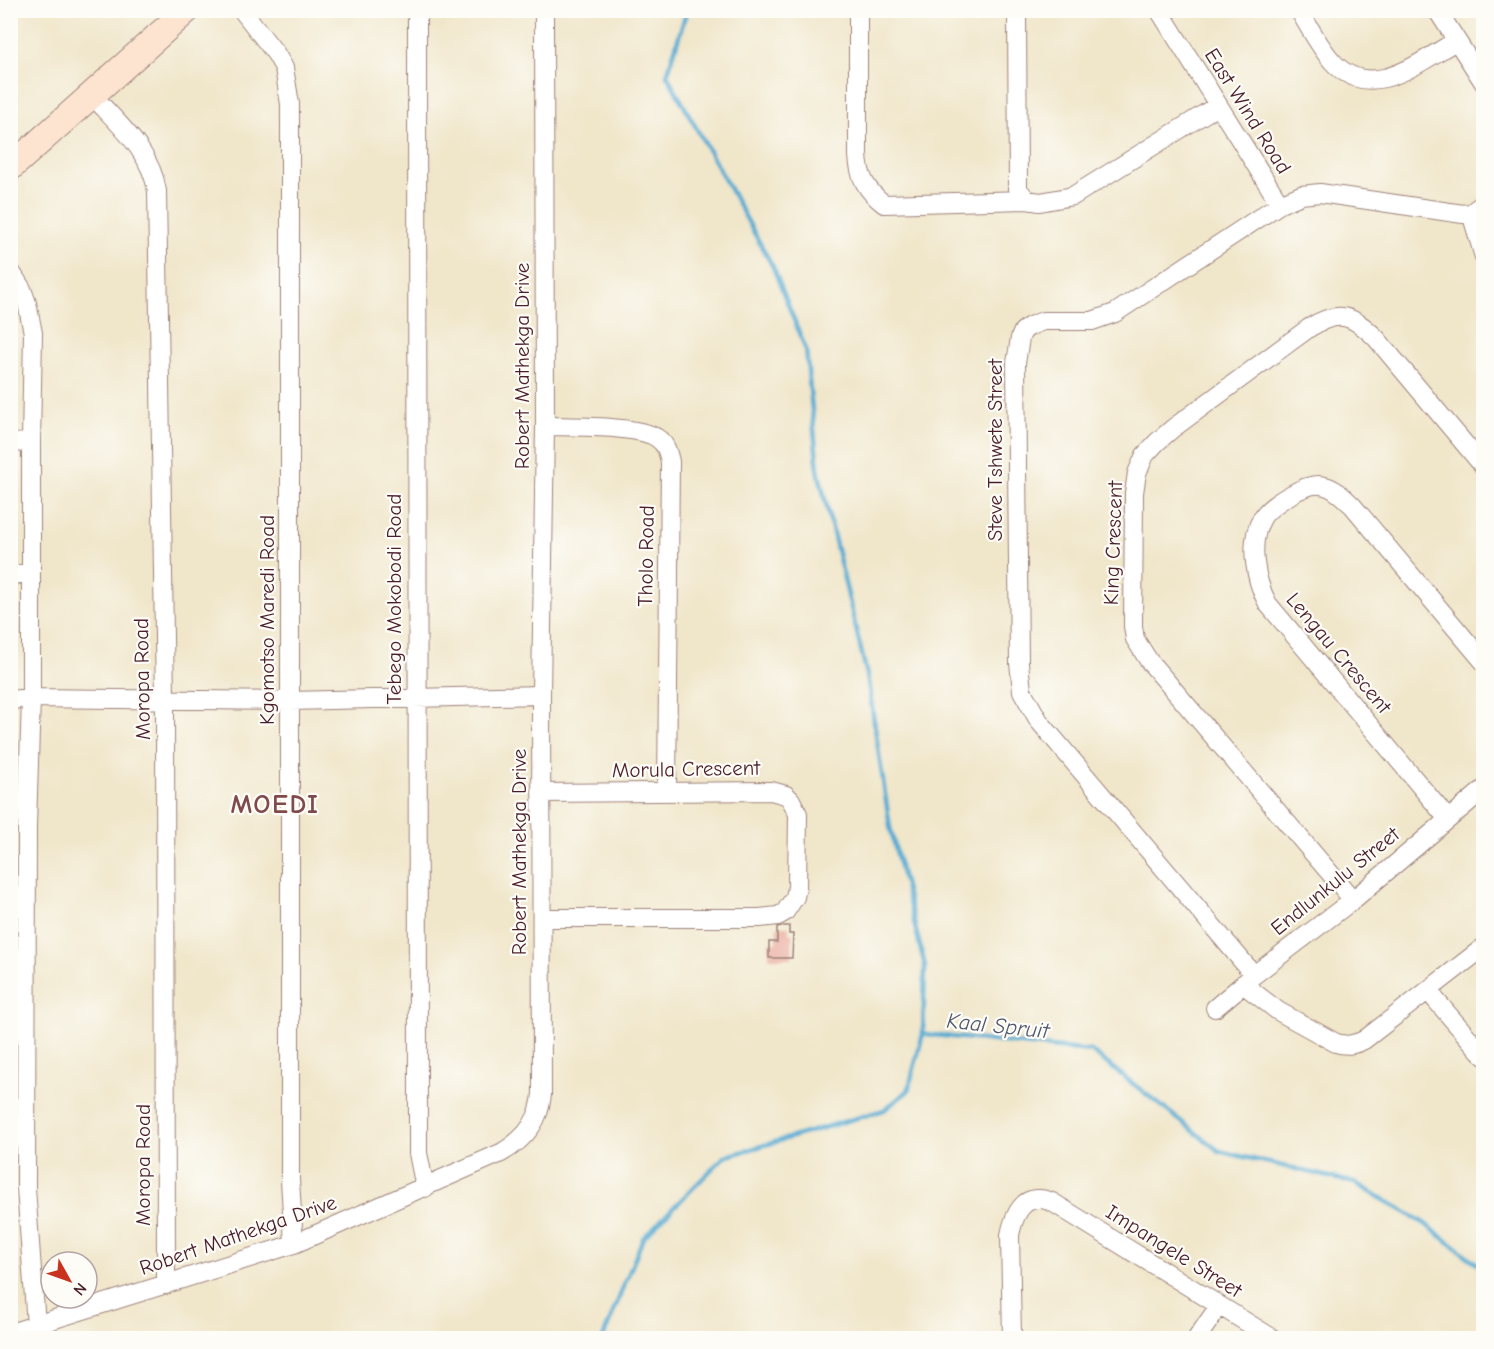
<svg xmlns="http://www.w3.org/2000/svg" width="1494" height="1349" font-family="'Comic Neue',sans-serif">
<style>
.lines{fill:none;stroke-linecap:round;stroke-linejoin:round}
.stream{stroke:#56abd2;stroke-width:4.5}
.building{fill:#e59a8b}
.street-casing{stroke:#9d827a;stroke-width:20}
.secondary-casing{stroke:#9d827a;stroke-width:28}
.street{stroke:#fff;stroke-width:18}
.secondary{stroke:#fde4d1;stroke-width:26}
.labels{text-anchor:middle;stroke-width:4.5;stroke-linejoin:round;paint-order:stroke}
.street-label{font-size:21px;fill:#4a1f2b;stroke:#fdfcf7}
.water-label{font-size:22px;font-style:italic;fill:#4f576e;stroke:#fdfcf7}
.district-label{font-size:27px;font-weight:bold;letter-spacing:1.5px;fill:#804a4d;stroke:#fdfcf7}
</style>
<rect width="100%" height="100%" fill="#fdfcf7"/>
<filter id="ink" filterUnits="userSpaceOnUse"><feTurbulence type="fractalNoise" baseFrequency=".0167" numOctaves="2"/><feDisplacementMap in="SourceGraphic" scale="12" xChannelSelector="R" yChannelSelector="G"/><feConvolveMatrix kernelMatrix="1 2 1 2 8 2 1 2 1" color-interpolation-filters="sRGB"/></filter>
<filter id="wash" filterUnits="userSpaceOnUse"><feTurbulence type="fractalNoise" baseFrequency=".008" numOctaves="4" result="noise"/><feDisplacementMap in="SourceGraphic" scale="24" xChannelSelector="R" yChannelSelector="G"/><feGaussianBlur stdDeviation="1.35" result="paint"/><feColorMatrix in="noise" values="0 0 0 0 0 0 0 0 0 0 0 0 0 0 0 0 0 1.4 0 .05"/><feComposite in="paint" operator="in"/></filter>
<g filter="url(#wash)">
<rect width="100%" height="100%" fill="#f0e6ca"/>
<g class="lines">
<path class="stream" d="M687 10 667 75 773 267 806 350 818 470 867 675 890 827 925 966 923 1034
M603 1338 643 1238 724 1157 884 1110 908 1091 923 1034 1091 1051 1219 1151 1355 1183 1424 1223 1484 1269"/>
</g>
<g id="blocks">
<path class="building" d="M784 926H789V934H793L792 958H769V942H777V927Z"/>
</g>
</g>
<g filter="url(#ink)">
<use href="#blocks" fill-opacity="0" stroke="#9d827a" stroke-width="1.5"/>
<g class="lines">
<defs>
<path id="street" d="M242 10 276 54 284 68 290 104V1180L294 1244
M417 10 418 1137V1153L425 1188
M858 10V155C859 177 866 190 884 204L1027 200
M1017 10 1018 189 1027 200 1040 202 1073 196 1217 106
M1159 10 1280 204
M1299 10C1309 27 1319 46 1332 61 1370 104 1419 62 1456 41
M1437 10 1484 83
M92 95C118 124 151 151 157 191L165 700 166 1285
M1471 213 1484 257
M10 270 22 289 27 303 33 333 31 442V698L27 826 26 1188 36 1325
M545 426C571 427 638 425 657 438 666 444 668 452 670 462L667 791
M10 443 31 442
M10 575 31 573
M10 700 31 698 290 701 541 695
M541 793 771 791 786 795 791 800 798 814 797 887 795 897 785 912 778 916 760 918H542
M1447 818 1268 604C1255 580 1248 543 1262 518 1268 508 1280 501 1290 495 1300 489 1314 482 1325 486 1335 488 1344 498 1352 505L1484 662
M1353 900 1149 661 1135 639 1133 626 1134 493 1137 473 1145 455 1157 442 1172 429 1309 328C1339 309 1352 315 1376 338L1484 467
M1254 975 1039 721 1022 691 1019 663 1016 363 1020 338 1023 331 1030 326 1043 321H1092L1115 313 1280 204 1301 195 1320 193 1463 214 1471 213 1484 203
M1243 984 1278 1011 1336 1043C1347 1046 1354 1045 1364 1040L1484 947
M1428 991 1484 1056
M1215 1008 1254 975 1353 900 1484 789
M10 1333 294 1244 501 1153C524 1140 540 1121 542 1094L541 695 545 426 544 10
M1012 1338 1010 1235C1013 1220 1019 1199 1038 1199 1042 1198 1048 1201 1052 1202L1272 1338
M1197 1338 1219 1306"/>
<path id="secondary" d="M10 168 187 10"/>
</defs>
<use href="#street" class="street-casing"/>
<use href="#secondary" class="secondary-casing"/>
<use href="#street" class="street"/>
<use href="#secondary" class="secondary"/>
</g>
</g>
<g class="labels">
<g class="street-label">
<text transform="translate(1248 111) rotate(58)" y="7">East Wind Road</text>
<text transform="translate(522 366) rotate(-90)" y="7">Robert Mathekga Drive</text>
<text transform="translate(995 450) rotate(-90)" y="7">Steve Tshwete Street</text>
<text transform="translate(1113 543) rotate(-88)" y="7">King Crescent</text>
<text transform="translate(646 556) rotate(-89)" y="7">Tholo Road</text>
<text transform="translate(394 599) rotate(-90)" y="7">Tebego Mokobodi Road</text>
<text transform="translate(267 620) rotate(-90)" y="7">Kgomotso Maredi Road</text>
<text transform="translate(1339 653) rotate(50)" y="7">Lengau Crescent</text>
<text transform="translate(142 679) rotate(-91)" y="7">Moropa Road</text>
<text transform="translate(686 769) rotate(-1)" y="7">Morula Crescent</text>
<text transform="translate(519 852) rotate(-90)" y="7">Robert Mathekga Drive</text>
<text transform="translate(1335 881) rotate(-39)" y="7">Endlunkulu Street</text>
<text transform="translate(143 1165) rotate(-90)" y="7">Moropa Road</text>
<text transform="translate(238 1235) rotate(-19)" y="7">Robert Mathekga Drive</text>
<text transform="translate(1174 1251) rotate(32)" y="7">Impangele Street</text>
</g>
<g class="water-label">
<text transform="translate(998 1025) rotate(6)" y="8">Kaal Spruit</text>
</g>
<g class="district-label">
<text x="275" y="813">MOEDI</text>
</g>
</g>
<rect width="1494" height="1349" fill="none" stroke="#fdfcf7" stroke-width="36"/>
<g transform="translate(69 1280) rotate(130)"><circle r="28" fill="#fdfcf7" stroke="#b5a4a5" stroke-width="1.5"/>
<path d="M0-4.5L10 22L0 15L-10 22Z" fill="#c8321e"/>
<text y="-9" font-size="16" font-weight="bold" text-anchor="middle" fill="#4a1f2b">N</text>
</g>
</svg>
